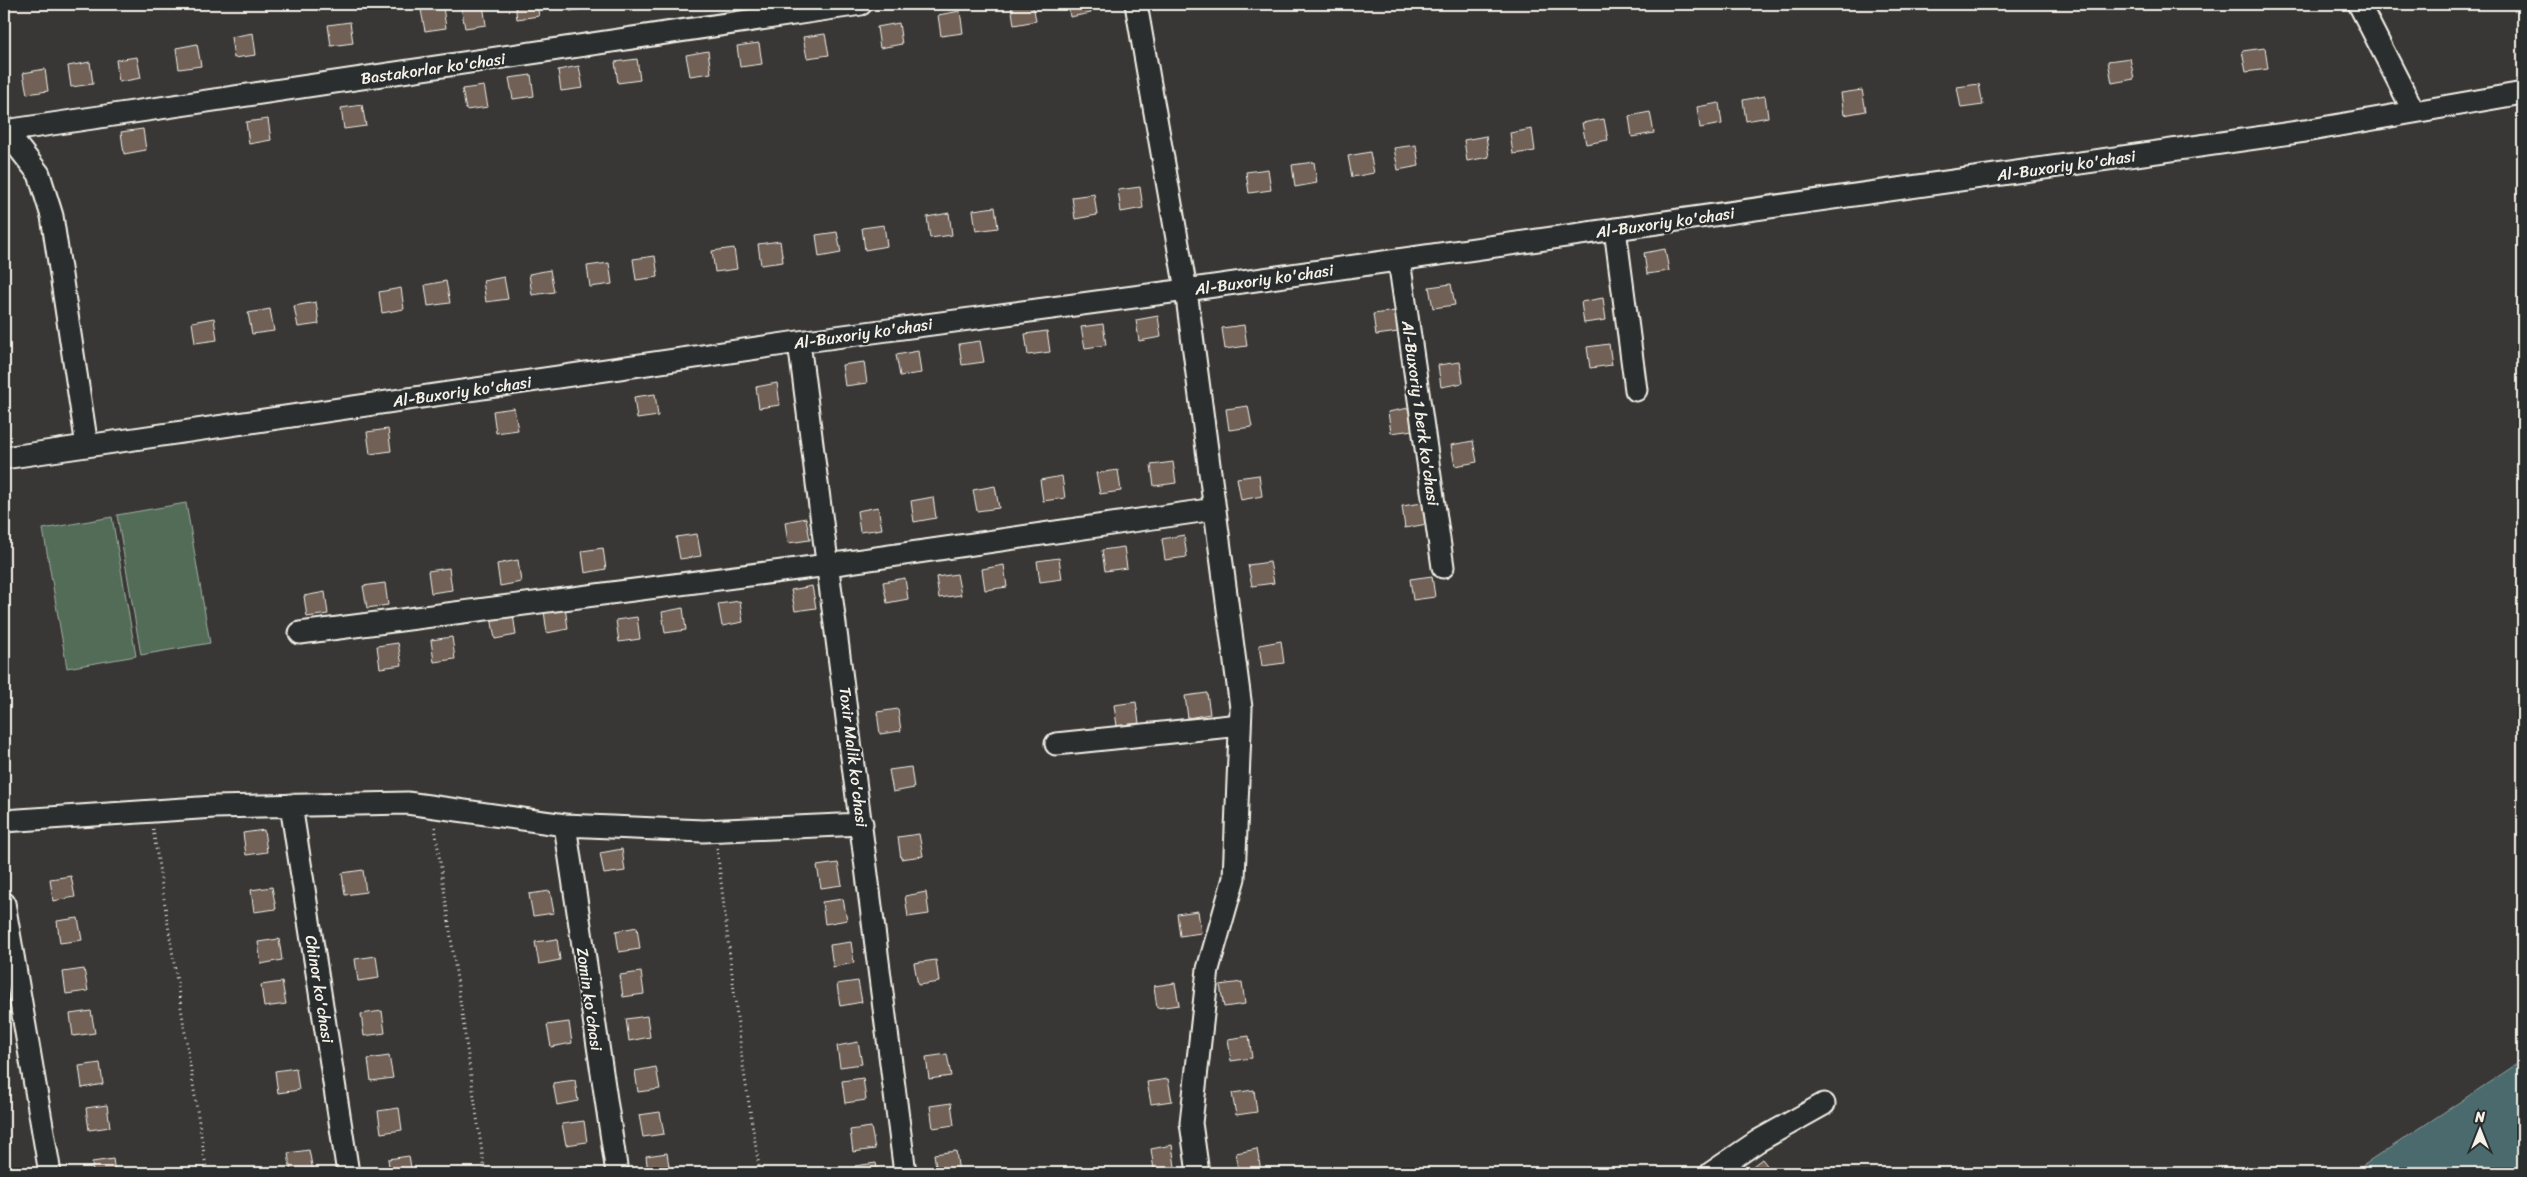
<svg xmlns="http://www.w3.org/2000/svg" width="2527" height="1177" font-family="Sriracha,sans-serif">
<style>
.green{fill:#536c59;stroke:#a4aea0}
.water{fill:#4b6a6d;stroke:#8fa09e}
.building{fill:#6f6155;stroke:#f4f1e8}
.lines{fill:none;stroke-linecap:round;stroke-linejoin:round}
.minor-casing{stroke:#f4f1e8;stroke-width:25}
.path{stroke:#f4f1e8;stroke-width:3;stroke-dasharray:1 4;stroke-linecap:butt}
.minor{stroke:#2a2d2e;stroke-width:21}
.labels{text-anchor:middle;stroke-width:4.5;stroke-linejoin:round;paint-order:stroke}
.street-label{font-size:16px;fill:#f4f1e8;stroke:#2a2d2e}
</style>
<rect width="100%" height="100%" fill="#383736"/>
<filter id="ink" filterUnits="userSpaceOnUse"><feTurbulence type="fractalNoise" baseFrequency=".02" numOctaves="2"/><feDisplacementMap in="SourceGraphic" scale="10" xChannelSelector="R" yChannelSelector="G"/><feConvolveMatrix kernelMatrix="1 2 1 2 8 2 1 2 1" color-interpolation-filters="sRGB"/></filter>
<g filter="url(#ink)">
<path class="green" d="M186 503 210 643 141 655 117 515Z
M112 517 136 656 67 668 43 529Z"/>
<path class="water" d="M2523 1060V1173H2352Z"/>
<path class="building" d="M483 4 486 25 465 28 461 7Z
M515 4H537L539 16 517 19Z
M569 4H591L592 8 570 11Z
M1011 4H1033L1036 21 1014 25Z
M1068 4H1090L1091 13 1070 17Z
M443 7 446 28 425 31 421 10Z
M960 11 963 33 941 36 938 15Z
M350 22 353 43 331 46 328 25Z
M899 23 902 44 880 48 877 27Z
M253 33 256 55 234 58 231 37Z
M825 34 829 55 807 58 803 37Z
M759 43 762 64 740 67 737 46Z
M197 44 201 66 179 69 176 48Z
M2265 48 2268 69 2246 72 2242 51Z
M708 51 711 73 690 76 686 55Z
M137 57 141 78 119 82 116 60Z
M2130 58 2134 79 2112 83 2108 61Z
M637 59 640 80 618 83 615 62Z
M90 62 93 84 71 87 68 66Z
M579 66 583 88 561 91 558 70Z
M45 69 48 91 27 94 23 73Z
M531 75 534 96 513 99 509 78Z
M1979 84 1983 105 1961 108 1957 87Z
M484 86 488 107 466 110 462 89Z
M1862 90 1866 111 1844 115 1841 93Z
M1765 96 1768 117 1746 121 1743 100Z
M1719 103 1722 124 1700 128 1697 107Z
M362 105 366 126 344 129 341 108Z
M1650 112 1654 133 1632 137 1629 116Z
M268 119 271 140 249 144 246 122Z
M1604 119 1608 140 1586 144 1582 123Z
M143 129 146 150 124 154 121 132Z
M1532 129 1535 151 1513 154 1510 133Z
M1486 136 1489 157 1467 161 1464 140Z
M1416 145 1419 166 1398 170 1394 148Z
M1370 152 1374 173 1352 177 1348 156Z
M1314 162 1317 183 1295 187 1292 165Z
M1268 169 1271 190 1249 193 1246 172Z
M1140 187 1143 208 1121 212 1118 190Z
M1094 194 1097 215 1075 219 1072 197Z
M995 207 998 228 976 231 973 210Z
M949 213 952 235 930 238 927 217Z
M884 225 887 246 865 250 862 228Z
M837 232 841 253 819 257 816 235Z
M780 241 783 262 761 265 758 244Z
M734 248 737 269 715 272 712 251Z
M1665 249 1669 271 1647 274 1644 253Z
M655 256 658 277 636 280 633 259Z
M609 263 612 284 590 287 587 266Z
M550 270 554 292 532 295 529 274Z
M504 277 508 299 486 302 483 281Z
M446 281 450 303 428 306 425 285Z
M1451 284 1455 305 1433 308 1429 287Z
M401 288 404 309 382 313 379 292Z
M1603 298 1606 320 1584 323 1581 302Z
M316 302 319 324 298 327 294 306Z
M270 309 274 331 252 334 248 313Z
M1395 311 1398 332 1376 335 1373 314Z
M1158 316 1161 337 1139 341 1136 320Z
M214 318 217 340 195 343 192 322Z
M1103 324 1106 345 1085 348 1081 327Z
M1244 325 1247 346 1225 349 1222 328Z
M1047 331 1050 352 1028 355 1025 334Z
M980 341 984 362 962 365 959 344Z
M1609 344 1612 365 1590 368 1587 347Z
M918 351 921 373 900 376 896 355Z
M864 362 867 383 845 386 842 365Z
M1460 362 1463 383 1441 387 1438 365Z
M777 383 780 405 759 408 756 387Z
M655 394 658 416 637 419 634 397Z
M1248 406 1252 427 1229 430 1226 409Z
M514 408 518 430 496 433 493 411Z
M1409 408 1413 430 1391 433 1388 412Z
M388 429 391 451 370 454 367 432Z
M1473 441 1477 462 1455 466 1451 445Z
M1173 462 1176 483 1154 486 1151 465Z
M1118 470 1121 491 1100 494 1096 473Z
M1259 475 1262 496 1241 500 1237 478Z
M1062 476 1065 498 1043 501 1040 480Z
M995 486 999 508 977 511 973 490Z
M933 497 936 518 914 522 911 501Z
M1423 503 1427 524 1405 528 1402 506Z
M878 507 882 529 860 532 857 511Z
M806 518 810 540 788 543 785 522Z
M697 534 701 556 680 559 676 537Z
M1184 535 1187 557 1165 560 1162 539Z
M1124 547 1127 568 1105 571 1102 550Z
M603 548 606 569 585 573 582 551Z
M1059 558 1062 579 1040 582 1037 561Z
M518 560 521 582 500 586 497 564Z
M1270 562 1274 583 1252 586 1248 565Z
M1004 565 1007 587 985 590 982 569Z
M449 568 452 590 431 593 428 571Z
M957 574 961 595 939 598 936 577Z
M1432 576 1435 597 1413 600 1410 579Z
M905 578 908 599 887 603 883 582Z
M385 583 388 605 367 608 363 586Z
M812 586 816 608 795 611 791 590Z
M325 592 328 614 307 617 304 596Z
M740 601 743 622 722 626 718 604Z
M565 607 568 629 547 633 544 611Z
M683 608 686 630 665 633 662 612Z
M513 614 516 635 495 639 491 617Z
M637 617 640 639 619 642 616 620Z
M452 637 455 659 434 662 431 640Z
M1281 641 1284 663 1262 666 1259 645Z
M398 643 402 665 380 668 377 646Z
M1207 693 1210 714 1188 718 1185 696Z
M1136 702 1139 723 1117 726 1114 705Z
M898 709 901 731 880 734 877 712Z
M911 767 914 788 893 792 889 770Z
M264 830 267 852 246 855 243 833Z
M919 834 923 856 901 859 898 837Z
M622 849 625 871 604 874 600 853Z
M838 863 842 885 821 888 817 866Z
M363 870 366 892 345 895 342 873Z
M71 876 75 897 53 901 50 879Z
M272 887 276 909 254 912 251 890Z
M550 891 554 913 533 916 529 894Z
M926 892 929 914 908 917 905 896Z
M843 899 847 920 825 924 822 902Z
M1198 911 1201 933 1180 936 1177 914Z
M78 918 82 940 60 943 57 921Z
M637 927 640 949 619 952 616 931Z
M279 939 282 960 261 964 258 942Z
M557 939 560 960 539 964 535 942Z
M851 942 854 963 833 967 830 945Z
M376 956 379 978 358 981 355 959Z
M936 960 939 982 918 985 914 963Z
M84 969 88 991 66 994 63 972Z
M641 972 644 994 623 997 620 975Z
M858 981 862 1002 840 1006 837 984Z
M282 982 286 1004 264 1007 261 985Z
M1242 982 1245 1004 1224 1007 1220 985Z
M1175 983 1179 1005 1157 1008 1154 986Z
M91 1011 95 1033 73 1036 70 1014Z
M382 1011 385 1033 364 1036 361 1014Z
M647 1016 650 1037 629 1041 626 1019Z
M569 1022 572 1043 551 1047 547 1025Z
M1249 1036 1252 1058 1231 1061 1228 1039Z
M858 1042 862 1064 840 1067 837 1046Z
M947 1054 951 1076 929 1079 926 1057Z
M389 1056 393 1078 371 1081 368 1059Z
M100 1063 103 1084 82 1088 79 1066Z
M656 1067 660 1089 638 1092 635 1071Z
M296 1068 299 1090 278 1093 275 1071Z
M863 1078 866 1100 845 1103 842 1081Z
M1168 1079 1172 1101 1151 1104 1147 1082Z
M575 1080 578 1101 557 1105 553 1083Z
M1254 1090 1257 1112 1236 1115 1232 1093Z
M951 1103 954 1125 933 1128 930 1106Z
M107 1105 110 1127 89 1130 86 1108Z
M399 1108 402 1130 381 1133 378 1111Z
M660 1112 664 1134 643 1137 639 1115Z
M584 1121 587 1142 566 1145 562 1124Z
M871 1127 875 1149 853 1152 850 1130Z
M1172 1145 1175 1167 1154 1170 1151 1149Z
M1257 1149 1261 1171 1239 1173 1236 1153Z
M309 1150 313 1171 291 1173 288 1153Z
M956 1151 959 1173H937L934 1154Z
M667 1153 670 1173H648L646 1156Z
M409 1156 412 1173H390L388 1159Z
M113 1159 115 1173H93L92 1162Z
M1762 1159 1773 1173H1746L1745 1172Z
M876 1163 878 1173H856L855 1166Z
M591 1167 592 1173H570V1170Z"/>
<g class="lines">
<defs>
<path id="minor" d="M1136 4 1186 290 1241 708 1234 878 1208 969 1191 1123 1198 1173
M2359 4 2414 112
M4 129 39 174 52 216 87 446
M5 131 861 4
M1615 229 1636 390
M1399 260 1443 567
M799 342 905 1173
M4 458 791 343 1186 290 2305 131 2523 93
M300 633 828 565 1215 509
M1056 744 1240 725
M291 805 348 1173
M4 821 214 807 407 803 565 825 703 831 862 824
M565 825 617 1173
M4 903 50 1173
M1711 1173 1758 1141 1824 1104"/>
</defs>
<use href="#minor" class="minor-casing"/>
<path class="path" d="M435 827 485 1173
M153 829 207 1173
M717 848 743 1066 760 1173"/>
<use href="#minor" class="minor"/>
</g>
</g>
<g class="labels">
<g class="street-label">
<text transform="translate(433 68) rotate(-8)" y="6">Bastakorlar ko'chasi</text>
<text transform="translate(2066 165) rotate(-8)" y="6">Al-Buxoriy ko'chasi</text>
<text transform="translate(1665 222) rotate(-8)" y="6">Al-Buxoriy ko'chasi</text>
<text transform="translate(1264 279) rotate(-8)" y="6">Al-Buxoriy ko'chasi</text>
<text transform="translate(863 333) rotate(-8)" y="6">Al-Buxoriy ko'chasi</text>
<text transform="translate(462 391) rotate(-8)" y="6">Al-Buxoriy ko'chasi</text>
<text transform="translate(1421 413) rotate(82)" y="6">Al-Buxoriy 1 berk ko'chasi</text>
<text transform="translate(854 757) rotate(83)" y="6">Toxir Malik ko'chasi</text>
<text transform="translate(320 989) rotate(81)" y="6">Chinor ko'chasi</text>
<text transform="translate(590 999) rotate(82)" y="6">Zomin ko'chasi</text>
</g>
</g>
<rect width="2527" height="1177" fill="none" stroke="#2a2d2e" stroke-width="20"/>
<rect x="10" y="10" width="2507" height="1157" fill="none" stroke="#f4f1e8" stroke-width="2" filter="url(#ink)"/>
<g transform="translate(2480 1130)" stroke="#2a2d2e" stroke-width="4" paint-order="stroke">
<path d="M0-4L9 19L0 12L-9 19Z" fill="#f4f1e8"/>
<text y="-8" font-size="14" font-weight="bold" text-anchor="middle" fill="#f4f1e8">N</text>
</g>
</svg>
